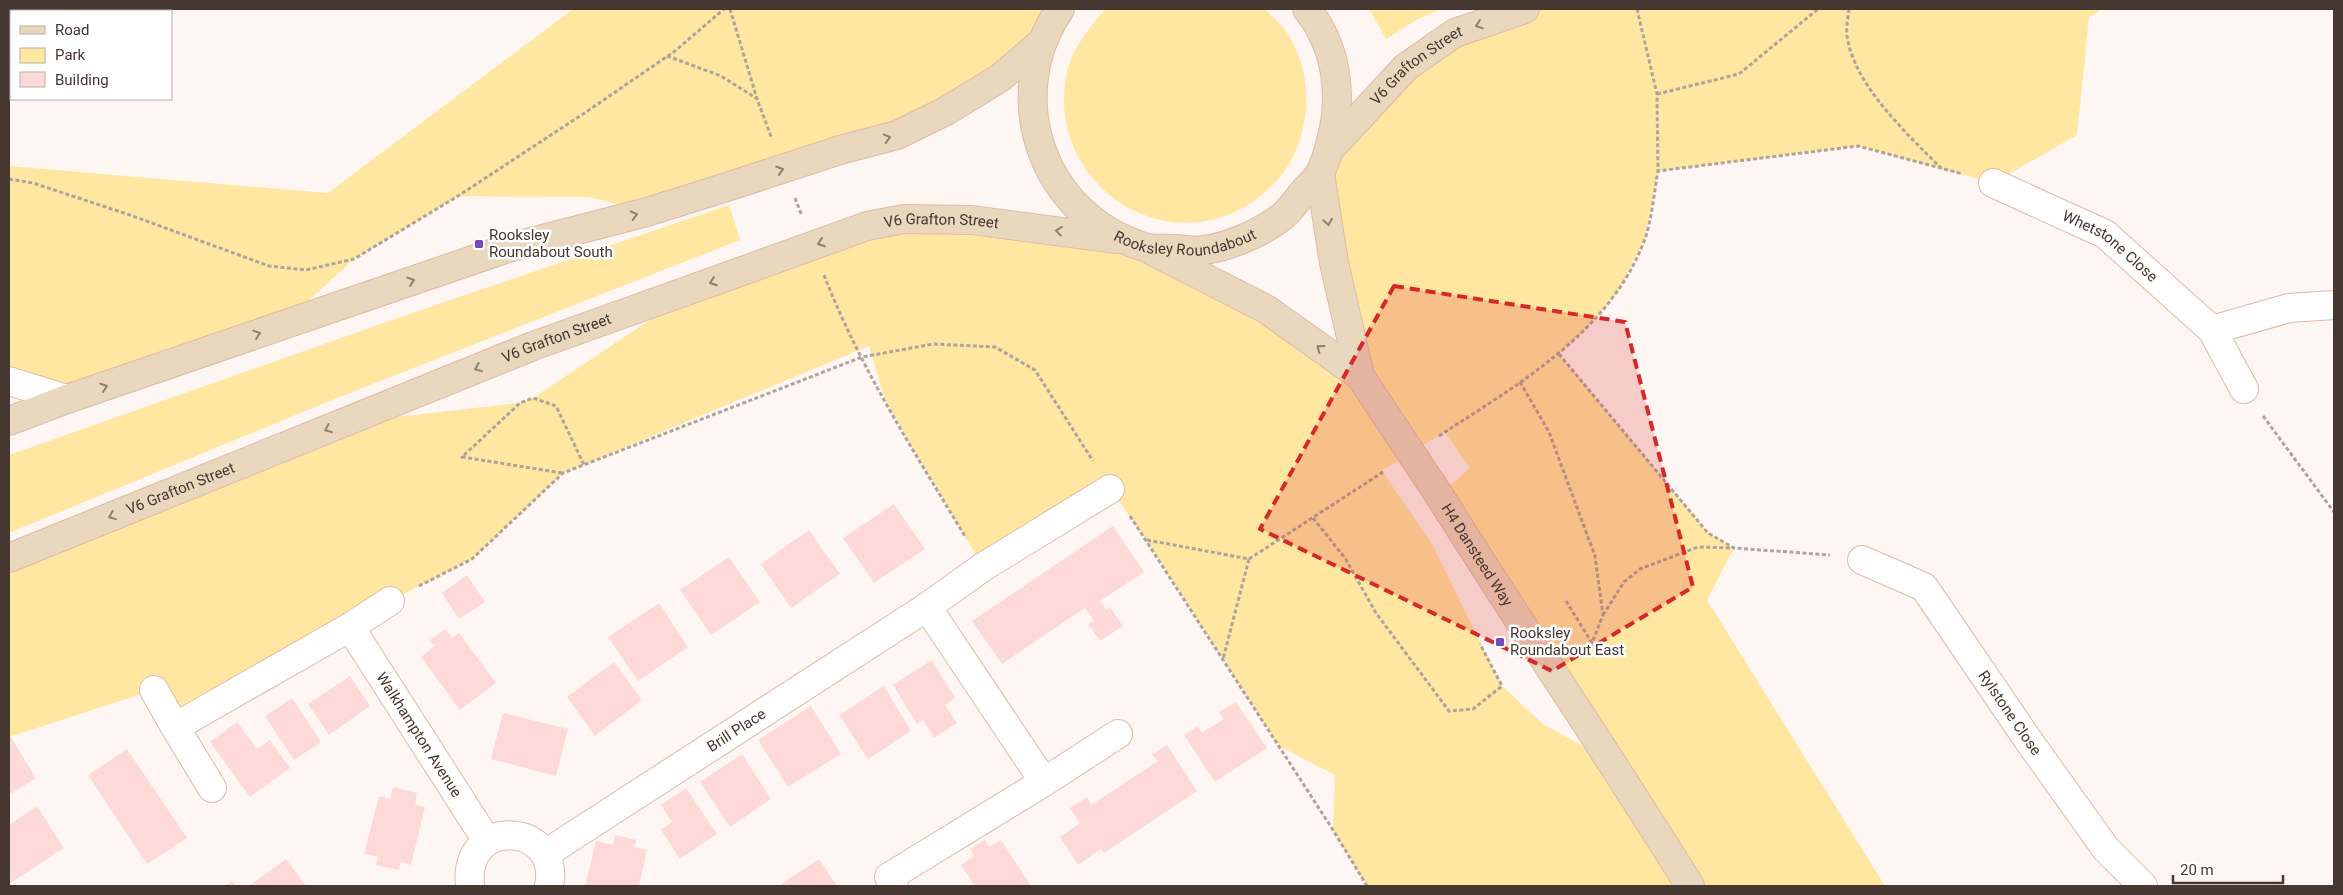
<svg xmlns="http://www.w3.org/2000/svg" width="2343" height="895" font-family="Roboto,sans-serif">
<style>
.green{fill:#ffe7a2;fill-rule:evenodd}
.building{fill:#fddad7}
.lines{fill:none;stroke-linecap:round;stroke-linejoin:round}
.street-casing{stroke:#dfbaa8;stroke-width:30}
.secondary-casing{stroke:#dfbaa8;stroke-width:30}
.path{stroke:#afa39e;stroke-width:3;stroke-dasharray:4 2.5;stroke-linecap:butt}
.street{stroke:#fff;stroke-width:28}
.secondary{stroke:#e9d7be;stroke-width:28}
.secondary-bridge-casing{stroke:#dfbaa8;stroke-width:30;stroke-linecap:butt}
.secondary-bridge{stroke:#e9d7be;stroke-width:28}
.oneway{stroke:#8f7f70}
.marked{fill:#d62828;fill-opacity:0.2;stroke:#d62828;stroke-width:4;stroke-dasharray:10 6;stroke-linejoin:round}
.poi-dot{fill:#7749c1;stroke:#fff;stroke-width:2}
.labels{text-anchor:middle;stroke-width:5;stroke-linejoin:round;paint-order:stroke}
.street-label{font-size:15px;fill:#463730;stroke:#fff}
.poi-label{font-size:15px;fill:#463730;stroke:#fff;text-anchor:start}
</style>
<rect width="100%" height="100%" fill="#fef6f2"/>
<path class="green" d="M573 9H1050L1053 20 946 111 647 212 589 197 458 196 354 259 281 326 67 399 9 381V166L328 193Z
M1105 9H1265C1271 16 1280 23 1286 31 1305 59 1311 95 1303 128 1297 155 1284 177 1263 194 1174 268 1047 189 1066 77 1070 50 1089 29 1105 9Z
M1369 9H1442L1418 19 1386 39Z
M1529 9H2103L2089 17 2077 135 1993 183 1858 146 1658 171 1645 238 1619 290 1591 324 1559 354 1708 533 1734 548 1707 600 1885 886H1367L1333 830 1335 775 1279 746 1146 539 1110 489 983 567 885 400 869 346 563 473 472 559 390 601 175 727 154 690 9 737V558L342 423 520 403 533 398 702 285 867 226 1125 240 1359 376 1320 174 1406 67ZM1445 432 1470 468 1439 495 1614 763 1543 724 1502 686 1432 544 1382 471Z
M729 205 740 240 337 398 9 533V455L392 320Z"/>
<path class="building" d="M894 504 925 549 874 583 843 538Z
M1113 526 1144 572 1100 601 1106 610 1110 607 1123 626 1100 641 1088 624 1094 621 1085 608 1002 664 972 621Z
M809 530 840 574 791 608 761 564Z
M729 557 760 602 711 635 680 590Z
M467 575 485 602 459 619 442 593Z
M659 603 688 647 638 681 608 637Z
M445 629 452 638 459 633 496 683 460 710 421 657 435 646 430 640Z
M932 660 955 698 945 705 957 723 934 738 923 720 917 724 893 685Z
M614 662 642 700 595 736 567 697Z
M350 676 370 706 329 735 308 704Z
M884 686 911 731 868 759 839 715Z
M292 698 321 742 294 760 265 716Z
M1236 702 1267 748 1215 782 1184 735 1198 726 1202 733 1224 719 1219 712Z
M811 706 841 754 788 787 758 740Z
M503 713 568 729 556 776 491 759Z
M237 722 257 749 270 740 290 768 250 797 210 742Z
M9 734 36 778 9 795Z
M1167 745 1197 791 1104 853 1101 849 1078 865 1060 837 1080 823 1070 808 1087 797 1091 805 1158 761 1152 755Z
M127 749 187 838 147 864 88 775Z
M742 754 771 799 730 827 700 782Z
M393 787 417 793 415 805 425 807 411 865 401 862 399 870 376 865 378 857 364 854 379 796 390 799Z
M686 788 717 834 680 859 661 830 672 822 661 805Z
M37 806 64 848 9 884V825Z
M615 835 636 840 634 847 647 850 639 886H585L596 841 613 845Z
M985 840 989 847 1001 840 1031 886H975L961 865 974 856 970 849Z
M286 859 306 886H249Z
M819 859 837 886H778Z
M232 881 236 886H226Z"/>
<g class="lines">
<defs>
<g id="street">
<path id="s1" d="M1993 183 2105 234 2212 330 2289 308 2334 305"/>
<path d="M2212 330 2244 389"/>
<path d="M9 381 67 399"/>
<path id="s2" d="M1862 560 1924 587 2026 737 2106 849 2143 886"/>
<path d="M927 607 1044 782 1118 734"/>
<path id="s3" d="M350 627 487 841"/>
<path d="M154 690 175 727"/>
<path d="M212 788 175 727 350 627 390 601"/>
<path id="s4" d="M545 854 927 607 983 567 1110 489"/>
<path d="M470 886C462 815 562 822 549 886"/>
<path d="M894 886 889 877 1044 782"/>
</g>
<g id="secondary">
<path id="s5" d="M1060 9C1001 96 1041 215 1144 247 1153 250 1164 248 1174 249 1183 249 1195 252 1204 250 1229 247 1263 232 1283 216 1291 209 1298 199 1305 190 1310 185 1317 179 1320 173 1326 162 1329 149 1332 137 1343 92 1336 46 1307 9"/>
<path id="s6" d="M1330 149 1406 67 1455 33 1525 9"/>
<path d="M840 150 897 135 946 111 1000 78 1041 43"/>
<path d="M1320 174 1334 263 1360 376"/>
<path id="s7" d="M867 226 904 219 972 220 1116 239"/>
<path d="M1154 252 1266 309 1360 376 1383 411"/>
<path d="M9 421 67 399 508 248 647 212 733 185"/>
<path id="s8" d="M1439 495C1521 626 1608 754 1690 886"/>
<path id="s9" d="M9 558 533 346 759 265"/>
</g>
</defs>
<use href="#street" class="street-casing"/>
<use href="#secondary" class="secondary-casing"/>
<path class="path" d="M730 9 757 99 772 139
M1637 9 1657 94 1658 171 1858 146 1963 174
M1849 9C1848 17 1846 27 1847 36 1854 85 1907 134 1941 168
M667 56 721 76 756 98
M1657 94 1739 74 1818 9
M9 179 33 183 130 215 269 266 306 270 354 259 458 196 589 110 675 51 724 9
M795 198 802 216
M824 275C860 368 915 453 966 538
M1559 354 1708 533 1734 548 1830 555
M1520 382 1549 432 1595 556 1603 615 1592 643 1566 601
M2263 416 2334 512
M1439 436C1518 384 1610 333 1645 239 1652 218 1654 193 1658 171
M562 473 462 457 520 403 533 398 556 406 584 465
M1130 516 1333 830 1367 886
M1313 518 1345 558 1376 613 1449 711 1473 709 1502 686 1480 644
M1147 540 1249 559 1223 659
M1249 559 1383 472
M419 586 472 559 563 473 862 357 933 344 995 347 1035 370 1093 461
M1603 615 1624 582 1640 569 1698 547 1732 548"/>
<use href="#street" class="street"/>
<use href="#secondary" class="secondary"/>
<defs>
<path id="secondary-bridge" d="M733 185 840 150
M759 265 867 226
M1383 411 1439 495"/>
</defs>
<use href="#secondary-bridge" class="secondary-bridge-casing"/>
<use href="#secondary-bridge" class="secondary-bridge"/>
</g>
<defs><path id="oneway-chevron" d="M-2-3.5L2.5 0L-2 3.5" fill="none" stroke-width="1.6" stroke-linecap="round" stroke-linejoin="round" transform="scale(1.25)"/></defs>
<g class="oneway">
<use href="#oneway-chevron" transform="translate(1479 25) rotate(161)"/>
<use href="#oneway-chevron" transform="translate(887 138) rotate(-15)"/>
<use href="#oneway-chevron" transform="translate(780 170) rotate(-18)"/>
<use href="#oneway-chevron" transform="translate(634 215) rotate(-15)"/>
<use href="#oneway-chevron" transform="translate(1328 222) rotate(81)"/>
<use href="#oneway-chevron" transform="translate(1059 231) rotate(-173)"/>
<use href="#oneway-chevron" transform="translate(821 243) rotate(160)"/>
<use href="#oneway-chevron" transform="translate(411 281) rotate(-19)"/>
<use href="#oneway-chevron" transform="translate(713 282) rotate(160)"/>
<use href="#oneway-chevron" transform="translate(257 334) rotate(-19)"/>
<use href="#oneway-chevron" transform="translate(1320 348) rotate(-144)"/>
<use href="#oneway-chevron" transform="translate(478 368) rotate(158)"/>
<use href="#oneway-chevron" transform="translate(104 387) rotate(-19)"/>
<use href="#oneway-chevron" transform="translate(328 429) rotate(158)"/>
<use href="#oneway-chevron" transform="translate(112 516) rotate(158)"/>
</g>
<path class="marked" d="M1394 286 1625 322 1693 587 1552 671 1260 529Z"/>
<g class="poi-dot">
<rect x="474" y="239" width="10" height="10" rx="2.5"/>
<rect x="1495" y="637" width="10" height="10" rx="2.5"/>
</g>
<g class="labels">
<g class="street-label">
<text dy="5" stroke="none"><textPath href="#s6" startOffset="121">V6 Grafton Street</textPath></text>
<text dy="5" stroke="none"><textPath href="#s7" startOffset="75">V6 Grafton Street</textPath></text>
<text dy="5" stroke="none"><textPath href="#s5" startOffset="335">Rooksley Roundabout</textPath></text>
<text dy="5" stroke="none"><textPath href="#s1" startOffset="134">Whetstone Close</textPath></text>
<text dy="5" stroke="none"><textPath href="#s9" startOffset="590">V6 Grafton Street</textPath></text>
<text dy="5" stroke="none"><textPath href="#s9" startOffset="185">V6 Grafton Street</textPath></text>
<text dy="5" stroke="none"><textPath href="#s8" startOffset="71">H4 Dansteed Way</textPath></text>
<text dy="5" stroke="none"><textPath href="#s2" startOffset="220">Rylstone Close</textPath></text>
<text dy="5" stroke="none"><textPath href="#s4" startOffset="228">Brill Place</textPath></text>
<text dy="5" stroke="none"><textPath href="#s3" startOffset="128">Walkhampton Avenue</textPath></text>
</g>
<g class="poi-label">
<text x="489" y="240">Rooksley<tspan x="489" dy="17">Roundabout South</tspan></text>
<text x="1510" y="638">Rooksley<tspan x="1510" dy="17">Roundabout East</tspan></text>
</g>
</g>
<rect width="2343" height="895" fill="none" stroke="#463730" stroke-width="20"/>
<rect x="10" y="10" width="162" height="90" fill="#ffffff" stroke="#b5afac"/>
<rect x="20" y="26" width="25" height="8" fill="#e9d7be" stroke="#b5afac"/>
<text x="55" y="35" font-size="15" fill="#463730">Road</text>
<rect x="20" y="48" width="25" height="15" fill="#ffe7a2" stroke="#b5afac"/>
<text x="55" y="60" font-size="15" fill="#463730">Park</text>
<rect x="20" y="72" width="25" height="15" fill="#fddad7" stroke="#b5afac"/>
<text x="55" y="85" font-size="15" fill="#463730">Building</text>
<path d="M2173 875v8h110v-8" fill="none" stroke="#463730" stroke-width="2.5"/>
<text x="2180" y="875" font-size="15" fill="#463730" stroke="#ffffff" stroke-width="4" paint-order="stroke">20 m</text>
</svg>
